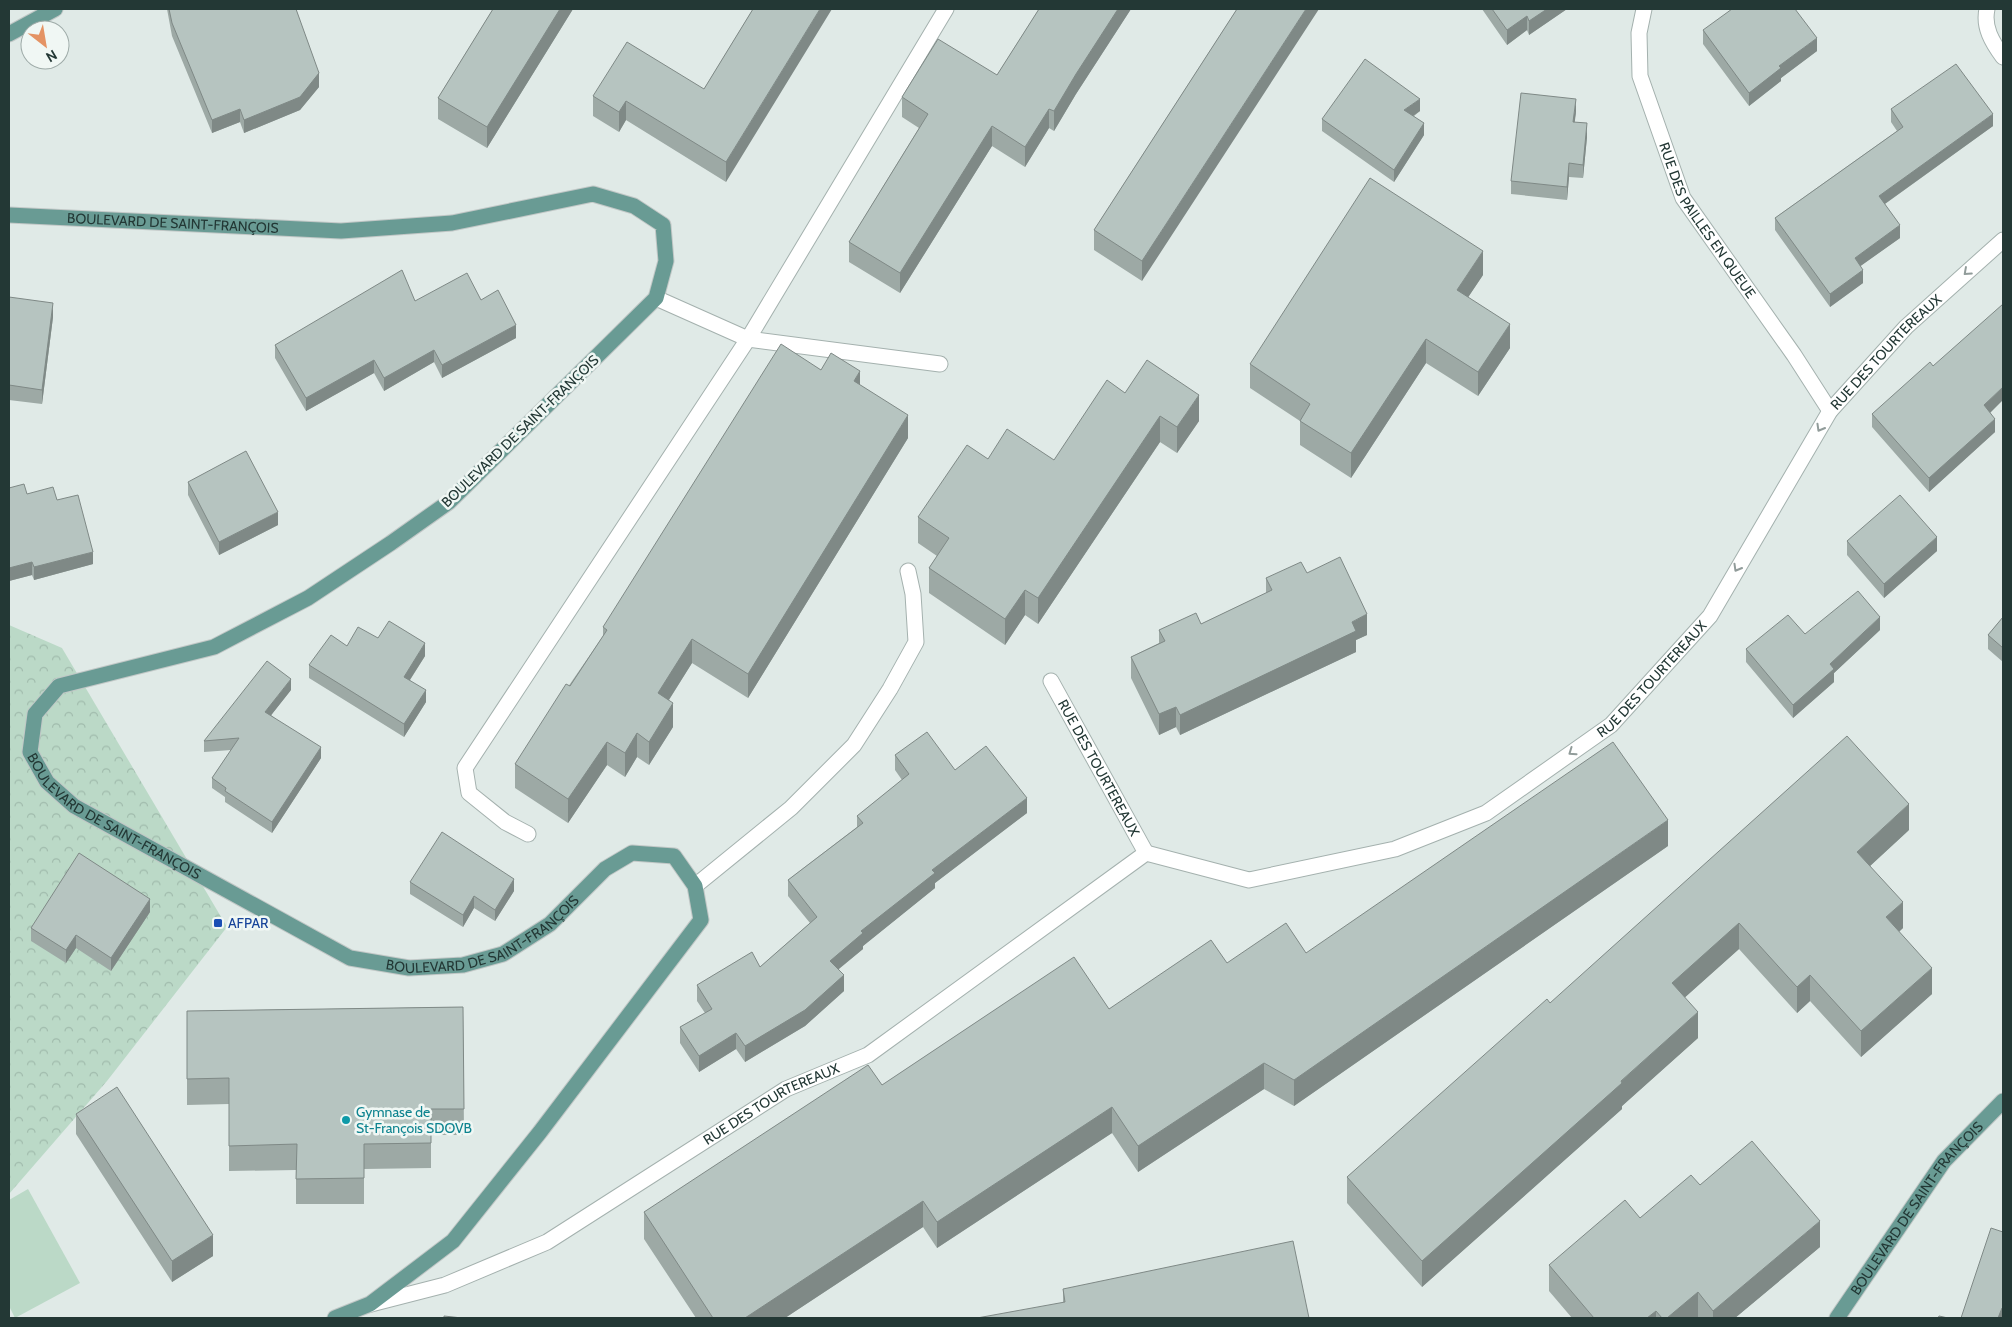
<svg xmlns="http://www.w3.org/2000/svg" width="2012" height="1327" font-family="Cabin,sans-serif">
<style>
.grass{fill:#bbd9c7}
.forest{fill:url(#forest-crowns)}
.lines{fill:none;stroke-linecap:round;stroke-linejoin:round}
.minor-casing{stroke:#a4b1ae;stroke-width:17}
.major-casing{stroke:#c1c7c6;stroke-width:17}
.minor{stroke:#fff;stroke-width:15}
.major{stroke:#699b94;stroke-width:15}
.wall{fill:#9da9a5}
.shaded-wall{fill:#7f8986}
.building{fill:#b6c4c0;stroke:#7f8986}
.oneway{stroke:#919c9a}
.transit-dot{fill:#1a4fb4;stroke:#f0f7f4;stroke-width:2}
.culture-dot{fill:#0f9aa8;stroke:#f0f7f4;stroke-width:2}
.labels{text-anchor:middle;stroke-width:5;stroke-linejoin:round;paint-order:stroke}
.street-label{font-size:14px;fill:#233835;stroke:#f0f7f4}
.transit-label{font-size:14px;fill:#164399;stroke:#f0f7f4;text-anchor:start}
.culture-label{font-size:14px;fill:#0d838f;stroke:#f0f7f4;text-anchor:start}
</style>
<defs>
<pattern id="forest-crowns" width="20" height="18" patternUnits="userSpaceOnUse" patternTransform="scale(1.25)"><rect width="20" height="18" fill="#bbd9c7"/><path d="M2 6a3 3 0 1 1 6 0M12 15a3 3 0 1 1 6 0" fill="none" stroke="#a0bbac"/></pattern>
</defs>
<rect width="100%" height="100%" fill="#e0eae7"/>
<path class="grass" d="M28 1189 80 1283 15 1318 9 1306V1200Z"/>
<path class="forest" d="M9 625 62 648 227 927 107 1081 9 1194Z"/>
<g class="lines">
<defs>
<g id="minor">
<path id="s1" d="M1644 9 1639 33 1640 76 1683 198 1794 355 1830 411"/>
<path d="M1987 9C1983 27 1992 42 2003 57"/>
<path d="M656 298 748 339 940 364"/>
<path id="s2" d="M1051 681 1146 853"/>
<path d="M528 834 505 822 469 793 465 768 748 339 946 9"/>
<path d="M695 886 791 808 854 745 890 689 916 642 913 594 908 571"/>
<path id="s3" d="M371 1304 445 1285 547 1242 786 1089 868 1055 1146 853 1249 880 1395 849 1486 813 1611 725 1710 616 1830 411 1906 327 2003 240"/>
</g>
<g id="major">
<path d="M9 34 55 9"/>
<path id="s4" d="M9 215 341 231 452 223 593 194 634 206 663 225 666 261 656 298 449 502 391 543 308 598 214 647 59 686 35 714 30 752 47 782 74 806 350 958 409 968 463 965 503 954 550 924 605 869 632 853 674 856 695 886 701 920 540 1132 453 1241 370 1304 335 1318"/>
<path id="s5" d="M1837 1318 1944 1161 2003 1101"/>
</g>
</defs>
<use href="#minor" class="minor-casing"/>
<use href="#major" class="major-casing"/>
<use href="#minor" class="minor"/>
<use href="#major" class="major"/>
</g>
<path class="wall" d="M167 9H296L319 87 300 110 244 133 240 122 212 133 172 36Z
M493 9H573L487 148 438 119V98Z
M753 9 726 182 626 120 619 132 593 116V96L704 89Z
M1039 9H1131L1076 94 1054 131 1049 128 1025 167 992 146 900 293 849 262V242L919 128 902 117V97L997 75Z
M1237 9 1142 281 1094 250V230Z
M1482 9H1567L1529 35 1527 30 1507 45Z
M1703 30 1817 51 1781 78V81L1749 106 1703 44Z
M1891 109 1993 126 1885 204 1900 238 1860 266 1863 283 1830 307 1775 230V218L1897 131 1891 122Z
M1420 111 1414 116 1424 135 1394 182 1322 131V119Z
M1576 112 1574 123 1587 137 1583 178 1569 177 1567 200 1511 194V181Z
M1483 275 1468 297 1510 348 1478 396 1426 363 1351 478 1300 445V421L1250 388V364Z
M9 297 53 317 42 404 9 400Z
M481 300 516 338 442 378 434 362 384 391 374 373 306 411 275 358V345L415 301Z
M1933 366 1990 413 1995 432 1929 492 1872 427V414Z
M821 370 860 385 908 438 748 698 692 663 669 700 673 727 649 765 637 757 625 777 607 765 568 823 515 788V764L603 636V627Z
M1125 393 1199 421 1177 453 1160 442 1038 624 1025 615 1005 645 929 593V568L937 556 918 543V517L988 459 1054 460Z
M188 482 278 525 219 555 188 495Z
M9 488 27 494 57 500 93 564 34 580 32 575 9 581Z
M1847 541 1937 551 1884 598 1847 555Z
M1307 573 1367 635 1356 640V652L1180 735 1176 727 1159 735 1131 678V657L1159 643V630L1201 624 1266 593V578Z
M2003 617V662L1988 649V635Z
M1880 630 1834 673V682L1793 718 1746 662V649L1805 634Z
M378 638 425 656 410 680 426 702 404 737 309 678V665L347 646Z
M291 690 271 715 321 758 272 833 225 802V797L212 788V778L231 750 204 752V741Z
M895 755 955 770 1027 813 935 883V888L863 946V949L839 969 844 991 805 1026 745 1062 736 1049 699 1072 680 1043V1027L705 1013 697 1001V985L760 967 810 923 788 896V880L857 827V816L902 780 895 770Z
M1909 830 1870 866 1903 928 1899 932 1932 994 1861 1057 1810 1001 1797 1013 1739 949 1685 997 1698 1038 1622 1106V1109L1422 1287 1347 1203V1177L1550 1003Z
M1668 846 1294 1106 1264 1089 1138 1172 1112 1133 937 1248 923 1227 785 1318H696L644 1239V1212L882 1085 1109 1009 1227 963 1306 953Z
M410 882 514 891 495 921 474 908 463 927 410 894Z
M150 912 111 971 76 948 66 963 31 941V928Z
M463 1007 464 1135H431V1168L364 1169V1204H296V1170L229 1171V1104L187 1105V1011Z
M76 1114 213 1256 172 1282 76 1134Z
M1700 1185 1820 1247 1735 1318H1572L1549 1291V1265L1640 1218Z
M2003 1232V1318H1961Z
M1063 1289 1309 1318 1063 1302Z"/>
<path class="shaded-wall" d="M560 9H573L487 148V127Z
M820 9H832L726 182V162Z
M1118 9H1131L1076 94 1054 131V111L1076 74Z
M1306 9H1319L1142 281V261Z
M1547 9H1567L1529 35V21Z
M1527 16V30L1507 45V30Z
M1817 38V51L1781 78V81L1749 106V93L1779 66Z
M319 73V87L300 110 244 133V120Z
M1420 99V111L1404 122V110Z
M1576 99V112L1573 136V122Z
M626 101V120L619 132V112Z
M240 109V122L212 133V120Z
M1049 109V128L1025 167V147Z
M1993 114V126L1879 208V196Z
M1424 123V135L1394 182V170Z
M1587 123V137L1583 178V165Z
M992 126V146L900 293V273Z
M1569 163V177L1567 200V187Z
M1900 225V238L1855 270V258Z
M1483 251V275L1457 314V290Z
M1863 270V283L1830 307V294Z
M53 303V317L42 404V390Z
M1510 324V348L1478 396V372Z
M516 325V338L442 378V365Z
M1426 339V363L1351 478V453Z
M434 350V362L384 391V378Z
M374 360V373L306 411V398Z
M860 371V395L854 381Z
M2003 387V400L1984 419V405Z
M1199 395V421L1177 453V427Z
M908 415V438L748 698V674Z
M1160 416V442L1038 624V598Z
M1995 419V432L1929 492V478Z
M278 512V525L219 555V542Z
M1937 537V551L1884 598V584Z
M93 552V564L34 580V567Z
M32 562V575L9 581V568Z
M1025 590V615L1005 645V619Z
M1367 614V635L1356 640V652L1180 735V715Z
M1880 617V630L1834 673V682L1793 718V705L1830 664Z
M692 639V663L658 717V693Z
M425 643V656L404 689V677Z
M291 679V690L265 723V712Z
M426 690V702L404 737V724Z
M673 703V727L649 765V742Z
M1176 707V727L1159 735V714Z
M637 733V757L625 777V753Z
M607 742V765L568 823V799Z
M321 747V758L272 833V822Z
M1027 798V813L935 883V888L863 946V949L830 976V961L861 931 932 870Z
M1909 804V830L1857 878V852Z
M1668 820V846L1294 1106V1080Z
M514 879V891L495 921V910Z
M474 896V908L463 927V915Z
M150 899V912L111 971V958Z
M1903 902V928L1886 943V917Z
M1739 923V949L1672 1009V983Z
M76 935V948L66 963V950Z
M1932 968V994L1861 1057V1031Z
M844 975V991L805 1026 745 1062V1046Z
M1810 975V1001L1797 1013V987Z
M1698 1012V1038L1622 1106V1109L1422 1287V1261Z
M736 1033V1049L699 1072V1056Z
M1264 1063V1089L1138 1172V1146Z
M1112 1107V1133L937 1248V1222Z
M923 1201V1227L785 1318H745Z
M1820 1221V1247L1735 1318H1713V1311Z
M213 1235V1256L172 1282V1261Z
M1698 1292V1318H1667Z
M2002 1308V1318H1998Z
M1656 1311V1318H1647Z"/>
<path class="building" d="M169 9H296L319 73 300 97 244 120 240 109 212 120 172 23Z
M493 9H560L487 127 438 98Z
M753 9H820L726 162 626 101 619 112 593 96 627 42 704 89Z
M1039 9H1118L1076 74 1054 111 1049 109 1025 147 992 126 900 273 849 242 928 114 902 97 938 39 997 75Z
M1237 9H1306L1142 261 1094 230Z
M1492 9H1547L1529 21 1527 16 1507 30Z
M1732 9H1795L1817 38 1779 66 1781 68 1749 93 1703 30Z
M1365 59 1420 99 1404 110 1424 123 1394 170 1322 119Z
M1956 64 1993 114 1879 196 1900 225 1855 258 1863 270 1830 294 1775 218 1903 127 1891 109Z
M1521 93 1576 99 1573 122 1587 123 1583 165 1569 163 1567 187 1511 181Z
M1370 178 1483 251 1457 290 1510 324 1478 372 1426 339 1351 453 1300 421 1310 404 1250 364Z
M402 270 415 301 467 273 481 300 498 290 516 325 442 365 434 350 384 378 374 360 306 398 275 345Z
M9 297 53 303 42 390 9 385Z
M2003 304V387L1984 405 1995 419 1929 478 1872 414 1930 362 1933 366Z
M781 344 821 370 831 353 860 371 854 381 908 415 748 674 692 639 658 693 673 703 649 742 637 733 625 753 607 742 568 799 515 764 566 684 570 686 607 630 603 627Z
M1147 360 1199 395 1177 427 1160 416 1038 598 1025 590 1005 619 929 568 949 538 918 517 967 445 988 459 1007 429 1054 460 1107 380 1125 393Z
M246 451 278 512 219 542 188 482Z
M24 484 27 494 53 487 57 500 78 495 93 552 34 567 32 562 9 568V488Z
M1900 495 1937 537 1884 584 1847 541Z
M1340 557 1367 614 1352 622 1356 631 1180 715 1176 707 1159 714 1131 657 1165 641 1159 630 1196 613 1201 624 1272 590 1266 578 1301 562 1307 573Z
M1858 591 1880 617 1830 664 1834 669 1793 705 1746 649 1788 615 1805 634Z
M2003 617V648L1988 635Z
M389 621 425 643 404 677 426 690 404 724 309 665 331 635 347 646 358 627 378 638Z
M267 661 291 679 265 712 321 747 272 822 225 791 226 788 212 778 239 738 204 741Z
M927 732 955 770 986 746 1027 798 932 870 935 873 861 931 863 933 830 961 844 975 805 1010 745 1046 736 1033 699 1056 680 1027 712 1009 697 985 752 952 760 967 817 917 788 880 863 823 857 816 909 774 895 755Z
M1847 736 1909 804 1857 852 1903 902 1886 917 1932 968 1861 1031 1810 975 1797 987 1739 923 1672 983 1698 1012 1621 1081 1622 1083 1422 1261 1347 1177 1547 999 1550 1003Z
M1613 742 1668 820 1294 1080 1264 1063 1138 1146 1112 1107 937 1222 923 1201 745 1318H713L644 1212 868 1065 882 1085 1074 957 1109 1009 1211 940 1227 963 1286 923 1306 953Z
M442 832 514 879 495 910 474 896 463 915 410 882Z
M79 853 150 899 111 958 76 935 66 950 31 928Z
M463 1007 464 1109H431V1143L364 1144V1178L296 1179 297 1144 229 1146V1078L187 1079V1011Z
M117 1087 213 1235 172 1261 76 1114Z
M1752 1141 1820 1221 1713 1311 1698 1292 1667 1318H1662L1656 1311 1647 1318H1594L1549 1265 1625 1200 1640 1218 1691 1175 1700 1185Z
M1991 1228 2003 1232V1308H2002L1998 1318H1961Z
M1293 1241 1309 1318H977L1065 1302 1063 1289Z
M444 1316 462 1318H444Z
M1939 1316 1948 1318H1938Z"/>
<defs><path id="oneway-chevron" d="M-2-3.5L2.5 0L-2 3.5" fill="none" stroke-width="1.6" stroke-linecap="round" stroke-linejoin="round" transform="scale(1.25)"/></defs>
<g class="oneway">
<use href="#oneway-chevron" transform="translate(1967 272) rotate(138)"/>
<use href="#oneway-chevron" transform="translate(1820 428) rotate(120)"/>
<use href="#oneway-chevron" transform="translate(1737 568) rotate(120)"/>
<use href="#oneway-chevron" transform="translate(1572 752) rotate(145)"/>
</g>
<rect class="transit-dot" x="213" y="918" width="10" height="10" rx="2.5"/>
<circle class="culture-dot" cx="346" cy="1120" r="5"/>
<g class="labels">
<g class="street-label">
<text dy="5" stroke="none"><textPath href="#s1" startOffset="228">RUE DES PAILLES EN QUEUE</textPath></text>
<text dy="5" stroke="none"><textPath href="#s4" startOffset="164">BOULEVARD DE SAINT-FRANÇOIS</textPath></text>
<text dy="5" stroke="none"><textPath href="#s3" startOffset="1876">RUE DES TOURTEREAUX</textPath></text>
<text transform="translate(520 431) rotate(-44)" y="5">BOULEVARD DE SAINT-FRANÇOIS</text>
<text dy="5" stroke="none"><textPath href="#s3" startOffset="1471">RUE DES TOURTEREAUX</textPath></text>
<text dy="5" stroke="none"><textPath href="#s2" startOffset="99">RUE DES TOURTEREAUX</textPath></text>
<text dy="5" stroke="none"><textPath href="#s4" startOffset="1650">BOULEVARD DE SAINT-FRANÇOIS</textPath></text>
<text dy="5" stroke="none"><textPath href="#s4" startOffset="2070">BOULEVARD DE SAINT-FRANÇOIS</textPath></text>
<text dy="5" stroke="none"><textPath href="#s3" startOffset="451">RUE DES TOURTEREAUX</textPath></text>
<text dy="5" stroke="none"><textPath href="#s5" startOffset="136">BOULEVARD DE SAINT-FRANÇOIS</textPath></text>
</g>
<g class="transit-label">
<text x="228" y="928">AFPAR</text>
</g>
<g class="culture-label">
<text x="356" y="1117">Gymnase de<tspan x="356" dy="16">St-François SDOVB</tspan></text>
</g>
</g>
<rect width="2012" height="1327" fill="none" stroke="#233835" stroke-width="20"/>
<g transform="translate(45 45) rotate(149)"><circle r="24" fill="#f0f7f4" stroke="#9eaba8"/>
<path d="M0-4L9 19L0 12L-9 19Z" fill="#e49364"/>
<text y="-8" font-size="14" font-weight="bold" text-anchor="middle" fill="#233835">N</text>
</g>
</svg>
